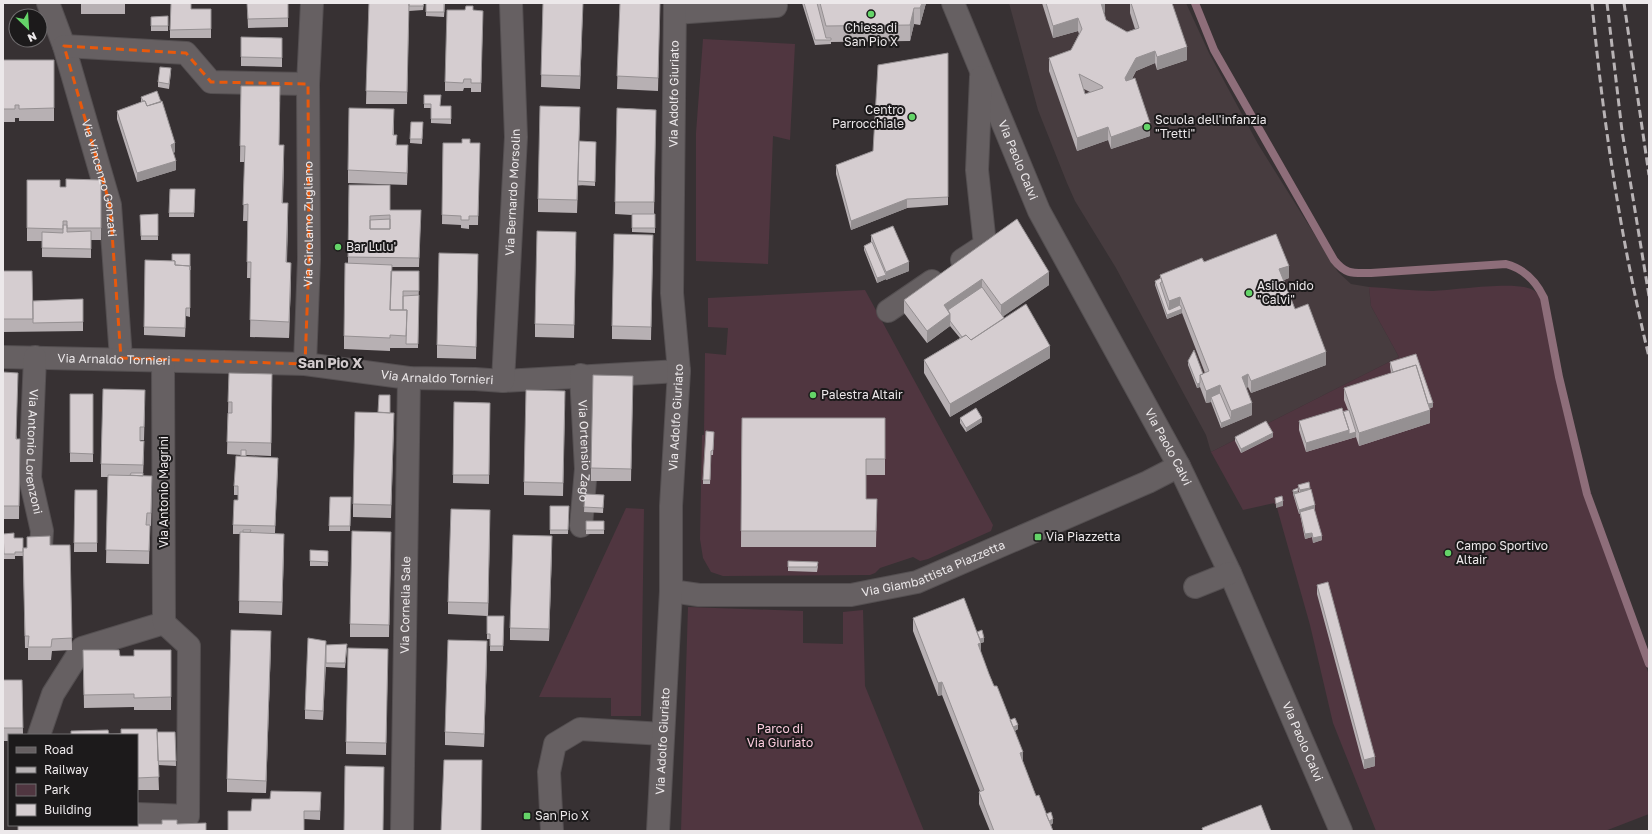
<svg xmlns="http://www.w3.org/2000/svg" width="1652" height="834" font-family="'Golos Text',sans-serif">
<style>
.built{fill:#473c3f}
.green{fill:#503640}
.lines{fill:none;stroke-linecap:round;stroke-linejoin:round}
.stream{stroke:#8e6e7a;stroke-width:8}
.minor-casing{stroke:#544f51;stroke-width:24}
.minor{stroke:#666062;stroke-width:22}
.rail{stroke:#b8b3b5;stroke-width:3;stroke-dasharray:8 4;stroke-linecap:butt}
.wall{fill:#b7b0b3;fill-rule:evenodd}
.shaded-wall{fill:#959092}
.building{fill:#d5cdd0;stroke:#959092;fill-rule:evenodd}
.marked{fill:none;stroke:#e8590c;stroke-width:3;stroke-dasharray:8 5;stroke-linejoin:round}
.poi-dot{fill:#64d468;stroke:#1c1a1b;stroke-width:1.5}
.labels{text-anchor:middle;stroke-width:4;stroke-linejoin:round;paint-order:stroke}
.poi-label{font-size:12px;fill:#ece8ea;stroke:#1c1a1b;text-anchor:start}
.street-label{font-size:12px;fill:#ece8ea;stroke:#1c1a1b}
.park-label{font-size:12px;fill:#fcccde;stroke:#1c1a1b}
.quarter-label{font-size:14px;font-weight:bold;fill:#d2cbcd;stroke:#1c1a1b}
</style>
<rect width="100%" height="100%" fill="#373133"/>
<path class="built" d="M1009 3H1186L1209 53 1258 144 1338 272 1351 284 1369 287 1371 306 1399 357 1211 452 1206 435 1116 268 1075 201 1067 183 1038 110Z"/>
<path class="green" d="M703 39 795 44 790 140 773 136 768 264 696 261V133Z
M1369 287C1390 288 1412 291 1433 291 1454 290 1514 281 1531 289 1536 291 1539 295 1542 300L1560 397 1584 495 1622 596 1649 675V814L1605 831H1376L1333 723 1310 625 1277 508 1274 503 1243 510 1211 452 1399 357 1371 306Z
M865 290 993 525 991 531 928 559 920 561 913 557 880 568 875 573 870 575 723 576 711 572 703 558 700 539 702 435H704L705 353 726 355 728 328 708 327V298Z
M626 508 644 509 641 716H611V698L539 697Z
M688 607 803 611V643L843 644V612L863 610 865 686 924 831H681Z"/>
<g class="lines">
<path class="stream" d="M1195 3 1214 50 1334 260C1346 275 1353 273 1371 273L1506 264C1525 269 1536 281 1544 298L1559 377 1587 494 1649 664"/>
<defs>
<g id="minor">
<path id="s1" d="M48 3 64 46 110 205 121 358"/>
<path id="s2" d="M953 3 1039 211 1179 466 1230 573 1341 831"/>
<path d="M675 13 776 6 775 3"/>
<path d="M64 46 186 53 211 82 308 84"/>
<path d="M962 260 985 245 977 170 981 77"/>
<path d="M888 311 932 281"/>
<path id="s3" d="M3 357 305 364 409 378 475 379 503 381 679 371"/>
<path id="s4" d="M35 357 30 478 42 531 41 546"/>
<path id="s5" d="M305 364 309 259 308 84 312 3"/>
<path id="s6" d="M581 375 586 469 581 526"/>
<path id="s7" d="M503 381 516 137 511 3"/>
<path d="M1195 587 1230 573"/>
<path id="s8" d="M671 591 699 595H851L917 582 1148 482 1179 466"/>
<path d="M39 735 53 694 82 648 164 623"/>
<path d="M137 814 188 816 189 646 164 623 163 361"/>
<path id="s9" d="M402 831 409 378"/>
<path d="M552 831 549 772 555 744 580 729 663 734"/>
<path id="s10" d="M658 831 671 591V506L679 371 672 293 675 3"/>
</g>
</defs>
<use href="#minor" class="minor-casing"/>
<use href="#minor" class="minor"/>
<path class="rail" d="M1592 3C1603 122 1621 241 1649 357
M1607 3 1622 131 1649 296
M1624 3 1649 175"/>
</g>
<path class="wall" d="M81 3H125V14H81Z
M247 3H288V27L248 28Z
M369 3H424L423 10 409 11 407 104H366Z
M445 3 444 17 426 16V12Z
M543 3H583L580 89 541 87Z
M620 3H660L658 91 617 89Z
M802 3H926L920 25 914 24 910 41 831 42V44L815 45Z
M1042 3H1105V12L1104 13 1106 20 1127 32 1135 29 1130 13V3H1131L1187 60 1157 70 1155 63 1136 71 1132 79 1150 136 1111 149 1108 140 1077 151 1049 71V58L1071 50 1079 34 1078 31 1053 38ZM1084 89 1090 92 1085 94Z
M191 9H211V38H170V30Z
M473 10 483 11 481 92H471V88H464L463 91H445V82Z
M168 16V31H151V17Z
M241 37 282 38V67L241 66Z
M948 53V205L907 208 851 230 836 174V165L873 151Z
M3 60H54V121H19V118H15V122H3Z
M171 72 169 89 158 87V82Z
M241 86 280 102 279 145 284 161 283 203 288 220 287 262 291 279 289 338 250 337 251 278H247L248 221H243L245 162H240Z
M424 95 440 106H451V124L431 123V108H424Z
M141 97 175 152 173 153 176 170 137 182 117 119V111L141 102Z
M617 108 656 110 654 214H655V233L632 232V215L615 214Z
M580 120 579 141 596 142 595 186 578 185 579 160 577 213 538 212V199Z
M394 122V135L397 145 408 158 407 185 348 183V170Z
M411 122H423L422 144 410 143Z
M443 143H480L478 225H469V229L461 228V225L442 224Z
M27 180 60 187H66L101 180V240H91V258L42 257V241H27Z
M349 185 390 210H421L419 267H392V271H419L418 348H390V351L344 349V336L348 263Z
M170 189H195L194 217H169Z
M158 214V240H141L140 215Z
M1017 219 1049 285 1003 316 1004 318 1050 358 950 417 924 373V360L960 338 950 326 927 343 904 313V300Z
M871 235 909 271 886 280V279L877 283 864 250V246L871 242Z
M576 245 574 338 535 337V324Z
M653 247 651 340 612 339V326Z
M190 254V317L186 316 185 337 144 335V327L172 260Z
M478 254 476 359 437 358V345Z
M1204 261 1289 278 1284 280 1295 309 1326 365 1251 393 1248 387 1246 388 1252 415 1221 428 1211 402 1206 403 1200 387 1197 388 1188 365V361L1203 374 1205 373 1182 313 1167 319 1155 285V281L1160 279V275Z
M3 271 33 301 83 299V331L3 332Z
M1390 362 1433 407 1429 409 1430 423 1359 446 1356 437 1306 452 1299 430V421L1348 410 1344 400V388L1391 373 1390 367Z
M3 372 17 439H20L19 519H3Z
M229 373 272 387 271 456 246 455V456L278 467 275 533 284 546 282 615 239 613 240 534H233V525L238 500V495H234V486L241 455 227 454Z
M633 376 631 481H591V468Z
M70 394H93V462H70Z
M454 402 490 403 489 484 453 483Z
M145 403 144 440H140V441L144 453 143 476 152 489 151 526H150L149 564 106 563 108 477H101V464Z
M565 403 563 496 524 495V482Z
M390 413 394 425 391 518 353 517V504Z
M742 418H885V475H866V499H877L876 547H741Z
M960 418 982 422 966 432 960 423Z
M714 432 713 455H711L710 484H703V480Z
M1235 437H1273L1241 453 1235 441Z
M1298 485 1310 489 1315 509 1314 510 1322 540 1313 543 1312 537 1305 539 1300 514H1299L1293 494V490L1299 492Z
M75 490H97V552H74Z
M585 494 604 495 603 513 584 512Z
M330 497H351L350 531H329Z
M550 506H569L568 534H550Z
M586 521H604V534H586Z
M490 522 488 616H504L503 651H490V639H487V616L448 614V602Z
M3 532V534L14 538 23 548 50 545H70L72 650 52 651 51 660H28V648H25L23 556H15V559H4Z
M391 544 389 637H350V624Z
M552 548 549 641 510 640V628Z
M310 550 328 551V566H310Z
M788 561 818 566 817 572 788 571Z
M1317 585 1375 766 1364 769 1317 594Z
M913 618 977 632 984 642 981 643V653L989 674 994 686 1010 720 1018 729 1015 731 1023 762 1036 796 1046 814 1053 823 1051 825 1053 831H990L979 804V792L980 791 942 695 938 696 913 631Z
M271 643 266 793 227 792V779Z
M326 645 347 649 345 668 326 667V665L323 720 305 719V710Z
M388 649 386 755 346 754V742Z
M83 650 120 656H134L171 650V710H134V707L84 708Z
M487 654 484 747 445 745V732Z
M3 680H22L23 735H9V741H3Z
M157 732H175L176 766 158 765 159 790H137V735L109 734Z
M321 792 320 820 304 819V831H228V811H251L270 799Z"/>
<path class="shaded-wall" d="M583 3 580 89V76Z
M922 3H926L920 25V8Z
M1100 3H1105V12L1100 14Z
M914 8V24L910 41V25Z
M1078 18V31L1053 38V26Z
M1187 47V60L1157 70V57Z
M1155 51V63L1136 71 1125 91V78L1136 58Z
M1150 123V136L1111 149V137Z
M1108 127V140L1077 151V138Z
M175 143V152L171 154V145Z
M284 145V161L282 219V203Z
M176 161V170L137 182V173Z
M907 199V208L851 230V221Z
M288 203V220L286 279V262Z
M909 262V271L886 280V272Z
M291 263V279L289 338V322Z
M1289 266V278L1279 282V269Z
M1049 272V285L1001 318V305Z
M886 275V279L877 283V278Z
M982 279V292L946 316 944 305Z
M1180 297V310L1182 309V313L1167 319V315L1169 314V301Z
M950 314V326L927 343V331Z
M1050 346V358L950 417V404Z
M1326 352V365L1251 393V381Z
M1248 374V387L1242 390V377Z
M1200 383V387L1197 388V384Z
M1220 385V398L1211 397V402L1206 403V391Z
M1252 403V415L1231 424V411Z
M1433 403V407L1425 410V405Z
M1430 410V423L1359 446V433Z
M982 418V422L966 432V428Z
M1231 419V424L1221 428V423Z
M1349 430 1356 432V437L1306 452V443Z
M1273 433V437L1241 453V449Z
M1310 488V492L1300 495V490Z
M1298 491V495L1294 494 1293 496V492Z
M1283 501V506L1276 508V504Z
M1315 505V509L1300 514V512V514H1299V510Z
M490 510V522L488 616V603Z
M1312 533V537L1305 539V534Z
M284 534V546L282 615V602Z
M552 536V548L549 641V629Z
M1322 536V540L1313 543V538Z
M271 631V643L266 793V781Z
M984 638V642L981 643V655L977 640Z
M326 641V650L323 720V711Z
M487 641V654L484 747V734Z
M942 682V695L938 696V683Z
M1018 725V729L1010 732V728Z
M1023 752V764L1020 753Z
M1375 757V766L1364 769V760Z
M1053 819V823L1046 826V822Z"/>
<path class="building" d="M171 3H191V9H211V29L170 30Z
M247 3H288V18L248 19Z
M369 3H409L407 92 366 91Z
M409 3H424L423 6H409Z
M426 3H444V12H426Z
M543 3H583L580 76 541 75Z
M620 3H660L658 78 617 76Z
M804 3H817L826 38H831V40H815Z
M820 3H922L920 8H914L910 25 826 26Z
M1046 3H1101L1106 20 1127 32 1139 28 1131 3H1172L1187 47 1157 57 1155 51 1136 58 1125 78 1126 81 1135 78 1150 123 1111 137 1108 127 1077 138 1049 58 1071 50 1082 29 1078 18 1053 26ZM1079 74 1102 86 1103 88 1085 94Z
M466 6H473V10L483 11 481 83H471V79H464L463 83 445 82 447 10H465Z
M168 16V26H151V17Z
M241 37 282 38V58L241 57Z
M948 53V197L907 199 851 221 836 165 873 151 878 65Z
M3 60H54V108L19 109V105H15V109H3Z
M160 67 171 68 169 84 158 82Z
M241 86H280L279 145H284L282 203H288L286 262 291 263 289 322 250 320 251 262H247L248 204 243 205 245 146H240Z
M157 91 161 102 147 106 145 101H143L141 97Z
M424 95H441L440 106H451V119H431V104H424Z
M144 101H145L147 106 162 101 175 143 171 145 176 161 137 173 117 111Z
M540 106 580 107 577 200 538 199Z
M349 108 394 109 393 135H397L396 145H408L407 173 348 170Z
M617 108 656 110 654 202H615Z
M411 122H423L422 139H410Z
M462 139H470V143H480L478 216H469V220H461V216L442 215 443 143H462Z
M579 141 596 142 595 182 578 181Z
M66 179 101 180V228H67V221H63V229L27 228V180H60V187H66Z
M349 185H390V210H421L419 258 348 257ZM390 215V229H370V216Z
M170 189H195L194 213H169Z
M158 214V236H141L140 215Z
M632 214H655V228H632Z
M390 219V229H370V220Z
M1017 219 1049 272 1001 305 982 279 944 305 950 314 927 331 904 300Z
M63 225H67V232L91 231V249L42 248V232L63 233Z
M893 226 909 262 886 272 871 235Z
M537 231 576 232 574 325 535 324Z
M614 234 653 235 651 327 612 326Z
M1276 234 1289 266 1279 269 1295 309 1308 304 1326 352 1251 381 1248 374 1242 377 1252 403 1231 411 1220 385 1206 391 1200 375 1209 371 1180 297 1169 301 1160 275 1202 258 1204 262Z
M872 242 886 275 877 278 864 246Z
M439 253 478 254 476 347 437 345Z
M172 254H190V270V266L175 265V261L172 260Z
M145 260 175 261V265L190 266V308H186L185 328 144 327Z
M345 263 392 265 390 310H407L406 336 390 335V338L344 336Z
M3 271H32L33 319H3Z
M391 271H419V291H403V310H390Z
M1161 278 1162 282 1160 283 1169 310 1180 305 1182 309 1167 315 1155 281Z
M982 287 1004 318 971 340 966 335 962 337 950 321V314L948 310Z
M419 295 418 344H406L407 310H403V296Z
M83 299V322L33 323V301Z
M1026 304 1050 346 950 404 924 360 966 335 971 340Z
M1194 350 1203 374 1200 375V383L1197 384 1188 361Z
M1416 354 1433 403 1428 404 1416 365 1393 372 1390 362Z
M1416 365 1430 410 1359 433 1344 388Z
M3 372 18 373 16 439H20L19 506H3Z
M229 373 272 374 271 443 227 442 228 413H232V402H228Z
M593 375 633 376 631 469 591 468Z
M103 389 145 390 144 427H140V441H144L143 465 101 464Z
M526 390 565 391 563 483 524 482Z
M1220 393 1231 419 1221 423 1211 397Z
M70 394H93V454L70 453Z
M379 395H390V413L378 412Z
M454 402 490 403 489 475H453Z
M976 408 982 418 966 428 960 418Z
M1342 408 1349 430 1306 443 1299 421Z
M1349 410 1356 432 1349 434V430L1343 412Z
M355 412 394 413 391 505 353 504Z
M742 418H885V459H866V499H877L876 531H741Z
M1266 421 1273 433 1241 449 1235 437Z
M706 431 714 432 713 450 711 451 710 480H703Z
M241 450H246V456H241Z
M236 456 278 458 275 526 233 525 234 500H238V486H234Z
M131 473H143V476L130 475Z
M108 475 152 476 151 513H147L146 525H150L149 551 106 550Z
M1309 482 1310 488 1300 490 1298 485Z
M1298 488V491L1293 492V490Z
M1311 489 1315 505 1299 510 1294 494Z
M75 490H97V543H74Z
M585 494 604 495 603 508 584 507Z
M1282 496 1283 501 1276 504 1275 498Z
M330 497H351L350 526H329Z
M550 506H569L568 530H550Z
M1314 508 1322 536 1313 538 1312 533 1305 534 1300 512Z
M451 509 490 510 488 603 448 602Z
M586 521H604V530H586Z
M243 530H251L250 532H243Z
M352 531 391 532 389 625 350 624Z
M3 532V534L14 533V538H23V552H15V554H4Z
M240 532 284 534 282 602 239 601Z
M513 535 552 536 549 629 510 628Z
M50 536V545H70L72 638 52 639 51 647H28L29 636H25L23 548H27V537Z
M310 550 328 551V562L310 561Z
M788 561 818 562 817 567H788Z
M1328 582 1375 757 1364 760 1317 585Z
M964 598 981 643 978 644 989 674 994 686H997L1023 752 1020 753 1023 762 1036 796 1039 795 1053 831H994L979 792 984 790 942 682 938 683 913 618Z
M487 616H504L503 646H490V634H487Z
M231 630 271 631 266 781 227 779Z
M982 630 984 638 980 639 977 632Z
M308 638 326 641 323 711 305 710Z
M448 640 487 641 484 734 445 732Z
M347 644 345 663H326V645Z
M348 648 388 649 386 743 346 742Z
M83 650H119L120 656H134V650H171V697L134 698V694L84 695Z
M3 680H22L23 728H3Z
M1015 718 1018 725 1013 727 1010 720Z
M121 729H157L159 777 137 778V735H71V731L108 730 109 734H121Z
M157 732H175L176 761H158Z
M444 760H482L481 831H441Z
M345 766 384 767 383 831H344Z
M271 791 321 792 320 811H304V831H228V811H251L252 799H270Z
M1261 805 1271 831H1203L1202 828Z
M1051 812 1053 819 1049 821 1046 814Z
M162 820H177V824L206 823V831H18V825H137V824H162Z"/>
<path class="marked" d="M64 46 186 53 211 82 308 84 309 259 305 364 121 358 110 205Z"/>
<g class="poi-dot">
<circle cx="871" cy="14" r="4"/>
<circle cx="912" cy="117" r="4"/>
<circle cx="1147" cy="127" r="4"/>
<circle cx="338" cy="247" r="4"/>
<circle cx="1249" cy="293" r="4"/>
<circle cx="813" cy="395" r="4"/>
<rect x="1034" y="533" width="8" height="8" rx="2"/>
<circle cx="1448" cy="553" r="4"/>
<rect x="523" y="812" width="8" height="8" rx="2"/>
</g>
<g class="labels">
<g class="poi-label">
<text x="871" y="32" text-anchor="middle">Chiesa di<tspan x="871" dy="14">San Pio X</tspan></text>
<text x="904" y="114" text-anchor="end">Centro<tspan x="904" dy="14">Parrocchiale</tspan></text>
<text x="1155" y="124">Scuola dell'infanzia<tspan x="1155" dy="14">"Tretti"</tspan></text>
<text x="346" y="251">Bar Lulu'</text>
<text x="1257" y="290">Asilo nido<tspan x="1257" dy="14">"Calvi"</tspan></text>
<text x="821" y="399">Palestra Altair</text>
<text x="1046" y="541">Via Piazzetta</text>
<text x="1456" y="550">Campo Sportivo<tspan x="1456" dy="14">Altair</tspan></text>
<text x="535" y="820">San Pio X</text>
</g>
<g class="street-label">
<text dy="4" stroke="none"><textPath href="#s10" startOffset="738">Via Adolfo Giuriato</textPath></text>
<text dy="4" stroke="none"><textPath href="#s2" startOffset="170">Via Paolo Calvi</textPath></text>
<text dy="4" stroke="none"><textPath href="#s1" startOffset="183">Via Vincenzo Gonzati</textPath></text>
<text dy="4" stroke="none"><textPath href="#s7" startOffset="189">Via Bernardo Morsolin</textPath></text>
<text dy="4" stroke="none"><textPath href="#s5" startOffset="140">Via Girolamo Zugliano</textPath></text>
<text dy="4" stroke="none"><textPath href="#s3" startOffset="111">Via Arnaldo Tornieri</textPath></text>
<text dy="4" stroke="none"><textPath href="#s3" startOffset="435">Via Arnaldo Tornieri</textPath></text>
<text dy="4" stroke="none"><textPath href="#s10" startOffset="414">Via Adolfo Giuriato</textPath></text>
<text dy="4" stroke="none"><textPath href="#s2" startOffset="494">Via Paolo Calvi</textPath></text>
<text dy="4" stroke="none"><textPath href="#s6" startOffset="76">Via Ortensio Zago</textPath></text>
<text dy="4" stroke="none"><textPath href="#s4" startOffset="95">Via Antonio Lorenzoni</textPath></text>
<text transform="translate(164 492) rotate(-90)" y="4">Via Antonio Magrini</text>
<text dy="4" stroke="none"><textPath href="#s8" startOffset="267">Via Giambattista Piazzetta</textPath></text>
<text dy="4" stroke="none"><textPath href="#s9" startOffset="226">Via Cornelia Sale</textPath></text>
<text dy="4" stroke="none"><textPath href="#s10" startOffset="90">Via Adolfo Giuriato</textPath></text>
<text dy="4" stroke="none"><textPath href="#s2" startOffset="818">Via Paolo Calvi</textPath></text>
</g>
<g class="park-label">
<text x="780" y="733">Parco di<tspan x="780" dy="14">Via Giuriato</tspan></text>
</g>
<g class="quarter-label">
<text x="330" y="368">San Pio X</text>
</g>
</g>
<rect width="1652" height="834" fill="none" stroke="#ece8ea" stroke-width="8"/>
<rect x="8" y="734" width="130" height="92" fill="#1c1a1b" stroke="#6f6c6e"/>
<rect x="16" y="747" width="20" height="6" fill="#666062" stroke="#6f6c6e"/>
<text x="44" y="754" font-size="12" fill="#ece8ea">Road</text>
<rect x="16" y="767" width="20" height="6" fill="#b8b3b5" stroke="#6f6c6e"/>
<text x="44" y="774" font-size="12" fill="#ece8ea">Railway</text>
<rect x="16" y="784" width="20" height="12" fill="#503640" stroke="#6f6c6e"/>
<text x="44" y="794" font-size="12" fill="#ece8ea">Park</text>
<rect x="16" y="804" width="20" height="12" fill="#d5cdd0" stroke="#6f6c6e"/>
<text x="44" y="814" font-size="12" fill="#ece8ea">Building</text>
<g transform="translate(28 28) rotate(155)"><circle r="19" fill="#1c1a1b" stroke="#6f6c6e"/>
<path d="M0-3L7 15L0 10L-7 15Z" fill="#64d468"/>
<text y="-6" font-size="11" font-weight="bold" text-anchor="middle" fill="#ece8ea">N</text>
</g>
</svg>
